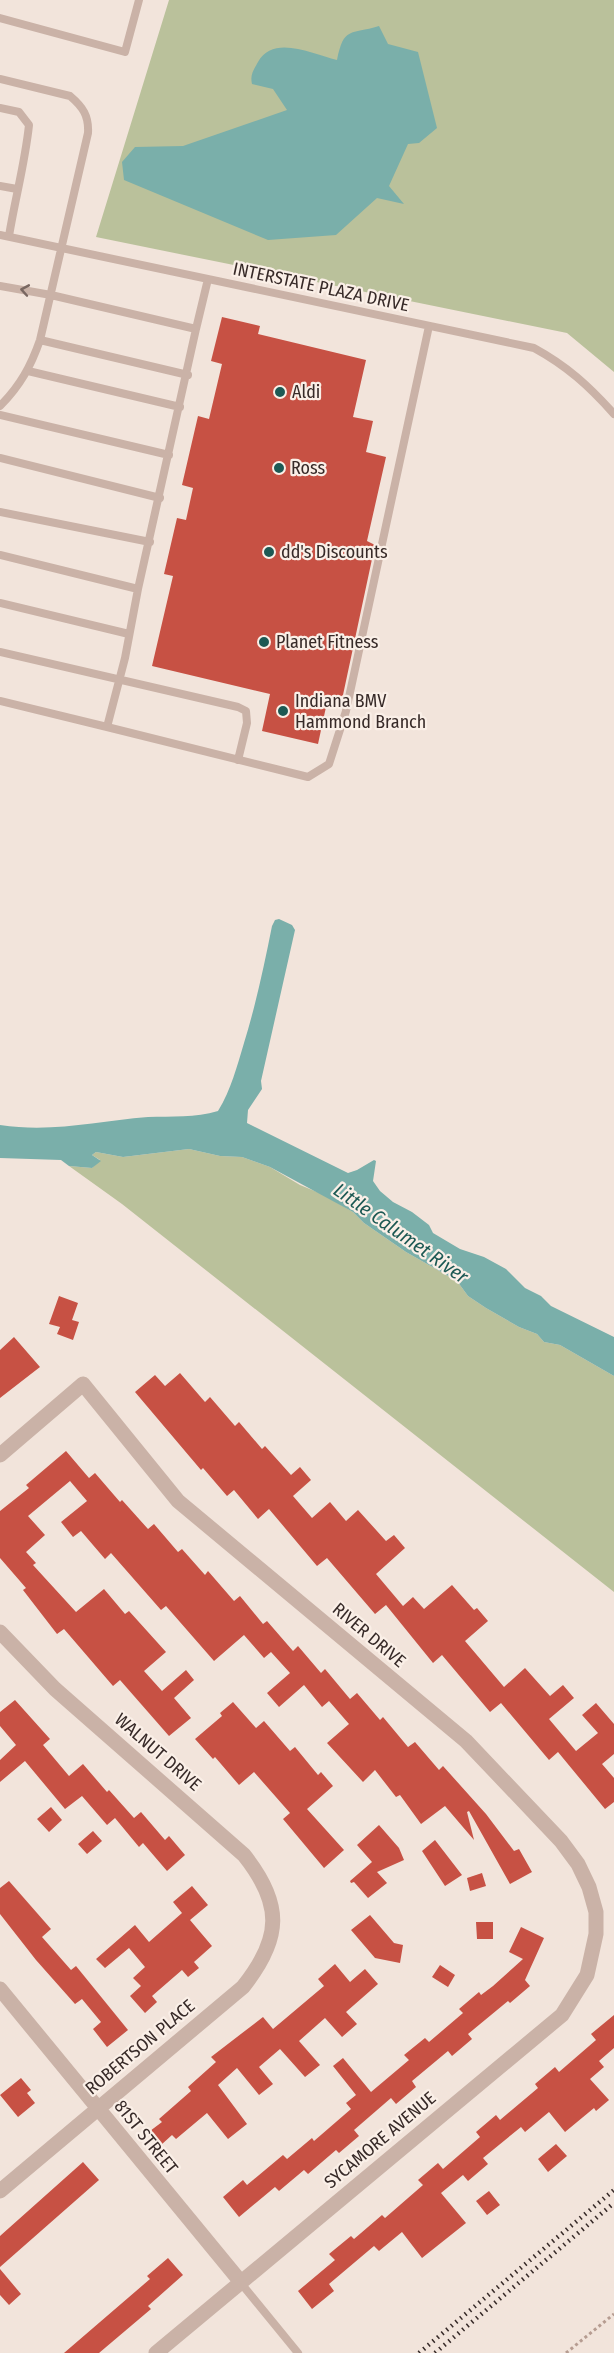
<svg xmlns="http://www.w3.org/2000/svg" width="614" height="2353" font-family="'Fira Sans Condensed',sans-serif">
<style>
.green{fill:#bac19b}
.water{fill:#7aafaa}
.building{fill:#c75144}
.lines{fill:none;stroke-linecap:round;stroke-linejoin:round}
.path{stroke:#b69c91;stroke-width:3;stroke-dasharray:3 3;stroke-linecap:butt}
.lane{stroke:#cab2a7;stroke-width:8}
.street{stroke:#cab2a7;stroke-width:15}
.rail{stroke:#372a28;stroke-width:4.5;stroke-dasharray:1.5 4.5;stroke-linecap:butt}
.oneway{stroke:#796761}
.poi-dot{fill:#1d5954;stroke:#faefe7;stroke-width:2}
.labels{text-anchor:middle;stroke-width:4.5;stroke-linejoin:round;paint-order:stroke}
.street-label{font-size:18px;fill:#372a28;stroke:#faefe7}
.poi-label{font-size:18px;fill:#372a28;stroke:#faefe7;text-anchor:start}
.water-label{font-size:20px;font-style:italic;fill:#1d5954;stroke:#faefe7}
</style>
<rect width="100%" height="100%" fill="#f2e4db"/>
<path class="green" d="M169 0H614V372L567 333 96 237Z
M189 1149 220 1156 242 1157 270 1167 300 1185 322 1194 353 1212 364 1223 406 1252 457 1281 468 1296 486 1308 519 1327 537 1334 544 1342 560 1345 614 1376V1592L122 1204 69 1166 92 1168 100 1160 92 1155 96 1152 123 1157Z"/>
<path class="water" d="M379 26 388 44 418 52 437 128 419 143 408 144 389 186 404 204 377 198 336 235 268 240 124 180 122 162 135 147 183 146 287 110 273 89 252 84C250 75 253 71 258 62 273 34 313 54 337 60 344 26 350 35 379 26Z
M279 919 292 925 295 930 261 1081 262 1089 248 1110 247 1123 348 1173 357 1170 374 1160 376 1161 373 1181 380 1191 393 1202 412 1212 429 1225 433 1233 460 1249 484 1257 506 1269 525 1288 541 1296 551 1306 614 1337V1376L560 1345 544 1342 537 1334 519 1327 486 1308 468 1296 457 1281 406 1252 364 1223 353 1212 270 1167 242 1157 220 1156 189 1149 123 1157 96 1152 92 1155 101 1161 92 1168 69 1166 61 1160 0 1158V1125C53 1133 97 1121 148 1117 172 1116 195 1118 218 1111 231 1090 237 1066 244 1043 256 1004 264 966 272 926L275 920Z"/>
<path class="building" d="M222 317 260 326 258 334 366 360 353 417 373 421 366 452 386 457 367 541 375 545 340 709 326 707 318 744 262 731 270 694 152 666 173 576 164 574 177 518 186 520 193 488 182 485 198 416 209 419 222 364 211 361Z
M59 1296 78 1303 72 1320 79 1322 73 1340 57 1334 60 1327 49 1324Z
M14 1337 40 1367 0 1398V1350Z
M180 1373 205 1402 210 1397 235 1426 239 1422 262 1449 265 1446 291 1475 300 1467 311 1480 293 1496 312 1518 330 1502 346 1521 358 1510 386 1541 394 1535 405 1548 376 1574 403 1606 413 1597 424 1609 452 1585 474 1610 477 1608 488 1621 465 1641 504 1687 525 1668 550 1696 563 1685 574 1698 549 1719 576 1751 598 1733 582 1715 596 1703 614 1724V1754L602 1764 614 1778V1802L605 1809 558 1752 549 1760 501 1703 490 1712 442 1655 433 1663 386 1605 375 1614 327 1558 317 1566 269 1509 258 1519 234 1490 227 1496 203 1468 201 1470 135 1392 155 1375 165 1386Z
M66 1451 89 1478 95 1473 120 1502 122 1500 148 1529 154 1524 178 1552 182 1549 205 1575 208 1571 234 1601 240 1596 263 1624 267 1621 293 1651 298 1646 321 1673 325 1669 350 1699 357 1693 380 1720 383 1717 408 1747 415 1742 439 1770 443 1766 486 1814 514 1851 519 1849 532 1872 510 1884 469 1811 467 1812 474 1840 445 1806 421 1824 400 1795 396 1797 375 1770 363 1782 327 1743 349 1724 329 1701 322 1707 304 1685 279 1707 267 1693 290 1673 271 1652 264 1658 244 1635 214 1661 166 1606 161 1610 111 1553 105 1559 81 1531 73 1537 61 1522 87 1501 70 1481 28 1516 45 1535 26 1552 36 1563 33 1565 76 1612 104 1589 125 1614 129 1611 166 1652 144 1671 162 1691 186 1670 194 1680 174 1698 191 1718 169 1736 120 1680 113 1686 64 1629 57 1634 23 1590 26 1588 0 1558V1511L29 1488 26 1485Z
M15 1700 50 1739 43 1745 69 1776 83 1764 107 1792 109 1790 134 1818 141 1812 165 1840 169 1836 185 1855 167 1871 143 1843 139 1847 115 1818 107 1825 82 1796 65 1809 25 1761 0 1782V1760L16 1745 0 1726V1712Z
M233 1702 256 1728 264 1721 290 1751 295 1747 318 1775 321 1772 333 1786 307 1809 344 1850 324 1868 283 1819 290 1813 254 1772 239 1785 215 1757 213 1759 195 1739 222 1716 220 1713Z
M51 1807 62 1820 49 1832 37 1819Z
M379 1825 399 1848 404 1860 377 1872 387 1883 368 1898 354 1882 351 1883 350 1881 372 1862 357 1845Z
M93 1831 102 1841 87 1854 78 1844Z
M435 1840 462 1875 445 1886 422 1851Z
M482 1873 486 1886 470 1891 467 1878Z
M9 1881 51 1929 42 1937 71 1970 76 1966 128 2030 107 2047 93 2029 101 2022 82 1999 75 2004 36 1960 0 1914V1888Z
M192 1886 208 1905 190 1920 212 1946 194 1962 199 1968 188 1977 182 1970 152 1996 157 2002 145 2013 130 1996 141 1986 133 1978 145 1967 129 1948 105 1968 96 1959 135 1925 149 1942 182 1913 173 1902Z
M370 1915 394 1943 403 1945 400 1963 375 1958 351 1930Z
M476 1922H493V1939H477Z
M521 1927 544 1938 525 1980 530 1986 510 2003 508 2001 468 2034 472 2039 452 2056 448 2051 412 2081 416 2087 396 2104 391 2098 354 2130 359 2136 339 2153 336 2150 308 2174 304 2170 279 2191 275 2187 239 2217 223 2197 243 2180 247 2185 283 2155 287 2159 312 2138 314 2141 351 2109 346 2103 356 2095 333 2066 343 2058 371 2092 409 2060 404 2055 425 2038 429 2042 463 2013 459 2009 479 1992 481 1995 493 1986 523 1959 509 1952Z
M335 1964 350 1982 365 1969 378 1984 346 2012 357 2024 342 2037 325 2018 299 2041 320 2065 305 2077 280 2049 259 2067 273 2084 259 2095 237 2068 218 2085 247 2124 228 2139 207 2113 176 2139 172 2135 161 2145 150 2131 162 2122 159 2119 191 2091 188 2087 216 2062 211 2057 263 2017 273 2029 324 1986 318 1979Z
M440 1965 455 1975 448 1987 432 1977Z
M614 2015V2048L599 2061 604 2067 590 2079 609 2100 596 2111 594 2108 565 2132 549 2112 525 2132 521 2127 483 2158 488 2164 468 2181 463 2175 441 2193 466 2223 422 2258 402 2232 379 2251 374 2246 329 2284 334 2291 312 2309 298 2291 335 2260 329 2254 351 2236 354 2239 382 2215 385 2218 423 2185 418 2180 438 2163 443 2169 480 2137 476 2132 496 2115 500 2120 538 2088 535 2084 555 2067 559 2072 596 2040 591 2034Z
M21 2078 31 2090 27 2093 35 2103 18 2117 0 2095Z
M556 2144 567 2156 548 2172 538 2159Z
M83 2162 99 2180 0 2267V2236Z
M489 2191 500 2205 487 2215 476 2201Z
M168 2258 183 2275 148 2306 151 2309 99 2353H64L150 2279 147 2276Z
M0 2269 21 2294 9 2305 0 2295Z"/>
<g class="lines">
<path class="path" d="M566 2353 614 2314"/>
<path class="lane" d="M0 18 125 52 139 0
M0 79 70 96C83 107 89 116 88 133L40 340C31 366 20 386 0 406
M0 108 19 112 29 125C25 163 15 199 9 236
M0 186 17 189
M0 235 534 348C567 366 589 386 614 414
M0 286 51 295 196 329 138 589
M196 329 208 279
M40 340 188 375
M28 371 180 407
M0 415 169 455
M0 458 160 498
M0 512 150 542
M0 555 138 589 125 658 107 727 0 701
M0 603 129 634
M0 652 238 707 246 711 247 723 238 760
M107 727 308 777 329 764 346 711 429 326
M240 2282 298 2353"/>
<path class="street" d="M0 1455 83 1384 178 1501 466 1741 561 1841 578 1864 589 1887 596 1912V1934L587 1975 562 2015 156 2353
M0 1632 55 1689 244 1855C283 1904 282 1938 243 1987L0 2191
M0 1989 240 2281"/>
<path class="rail" d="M419 2353 614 2190
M435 2353 614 2203"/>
</g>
<defs><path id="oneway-chevron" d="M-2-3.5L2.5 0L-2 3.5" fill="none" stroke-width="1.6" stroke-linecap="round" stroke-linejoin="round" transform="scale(1.5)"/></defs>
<use class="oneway" href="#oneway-chevron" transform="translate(25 290) rotate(-170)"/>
<g class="poi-dot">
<circle cx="280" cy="392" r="6"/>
<circle cx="279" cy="468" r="6"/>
<circle cx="269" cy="552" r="6"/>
<circle cx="264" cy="642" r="6"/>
<circle cx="283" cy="711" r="6"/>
</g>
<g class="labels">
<g class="street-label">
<text transform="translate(321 287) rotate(12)" y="6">INTERSTATE PLAZA DRIVE</text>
<text transform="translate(369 1635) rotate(40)" y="6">RIVER DRIVE</text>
<text transform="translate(158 1752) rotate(41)" y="6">WALNUT DRIVE</text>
<text transform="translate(140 2047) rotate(-40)" y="6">ROBERTSON PLACE</text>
<text transform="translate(146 2137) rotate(51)" y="6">81ST STREET</text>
<text transform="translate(380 2140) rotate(-40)" y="6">SYCAMORE AVENUE</text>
</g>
<g class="poi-label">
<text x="292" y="398">Aldi</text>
<text x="291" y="474">Ross</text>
<text x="281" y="558">dd's Discounts</text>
<text x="276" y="648">Planet Fitness</text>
<text x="295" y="707">Indiana BMV<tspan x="295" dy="21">Hammond Branch</tspan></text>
</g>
<g class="water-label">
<text transform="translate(401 1233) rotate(35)" y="7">Little Calumet River</text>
</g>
</g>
</svg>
